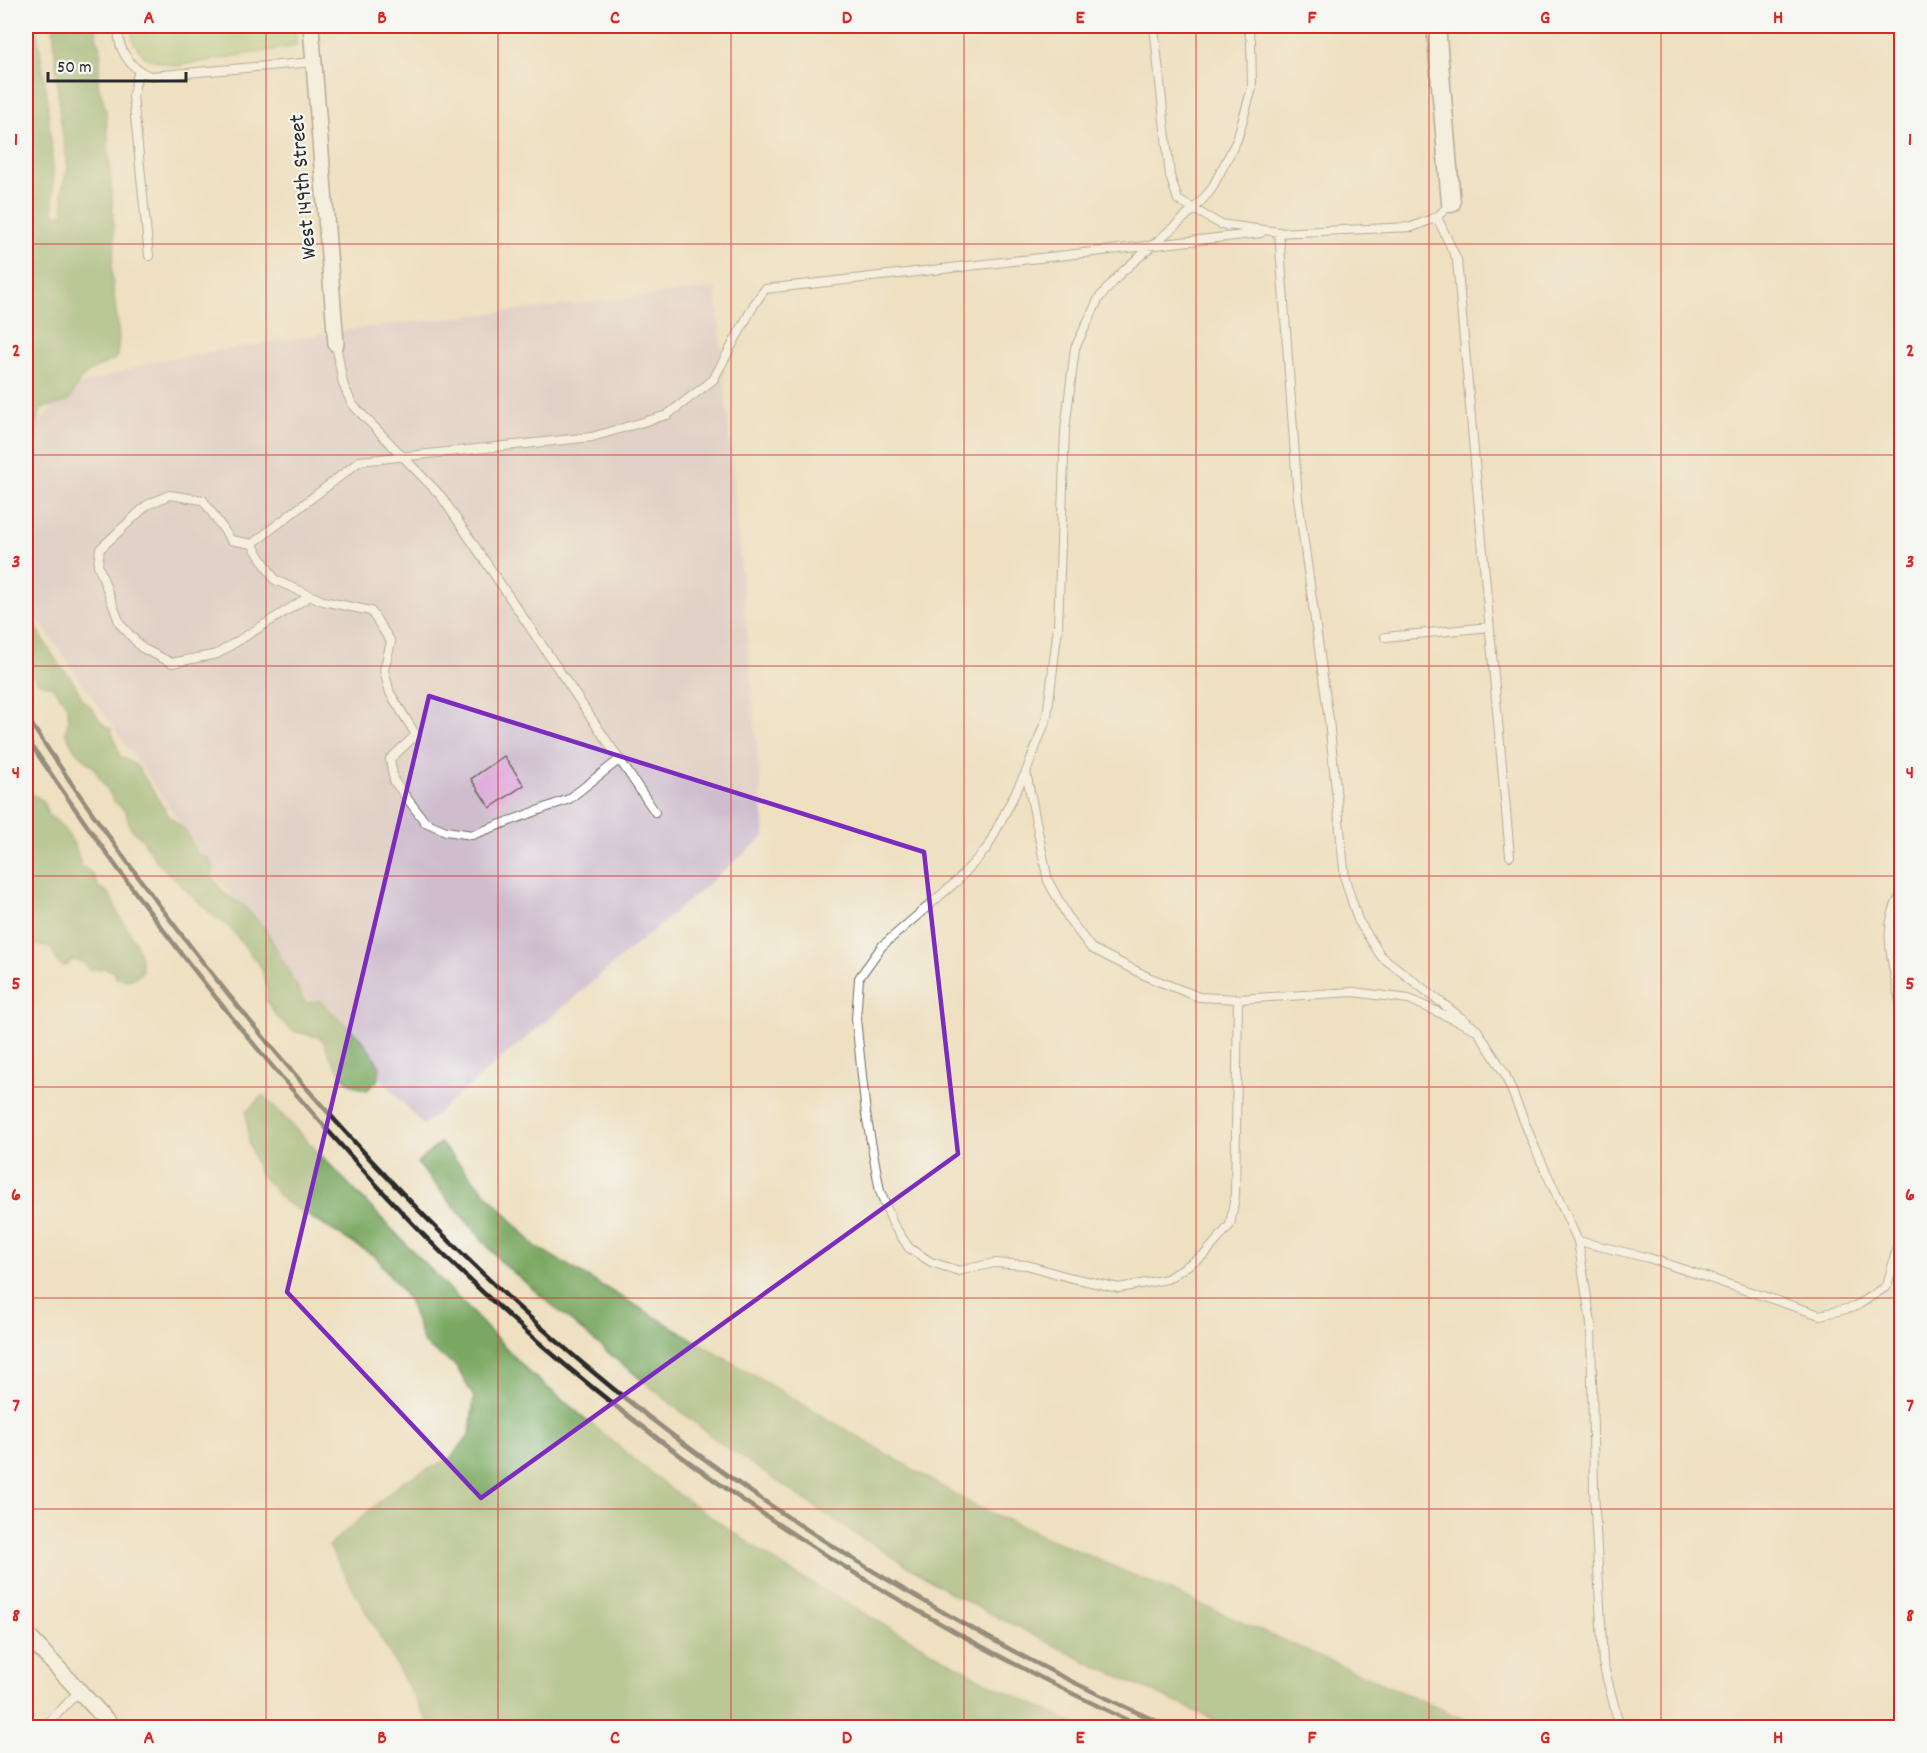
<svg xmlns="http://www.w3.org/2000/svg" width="1927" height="1753" font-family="Dekko,sans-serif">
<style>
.industrial{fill:#cfbdce}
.green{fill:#98c26f;stroke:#62764d;stroke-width:1.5}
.forest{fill:#7aa862;stroke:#526a46;stroke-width:1.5}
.building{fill:#e0aadc}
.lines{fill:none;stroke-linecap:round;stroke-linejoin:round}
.service-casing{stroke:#6f6a60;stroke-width:10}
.minor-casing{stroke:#6f6a60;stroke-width:18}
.tertiary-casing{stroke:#6f6a60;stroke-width:21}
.service{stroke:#fff;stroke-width:8}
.minor{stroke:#fff;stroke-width:15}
.tertiary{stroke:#fff;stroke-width:18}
.rail{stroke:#2b2b2b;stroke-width:4.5}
.marked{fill:none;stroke:#7b2cbf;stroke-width:4.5;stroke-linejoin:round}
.grid{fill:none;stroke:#d62828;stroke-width:1.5;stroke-opacity:0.55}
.labels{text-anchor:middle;stroke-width:4.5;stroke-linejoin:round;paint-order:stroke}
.street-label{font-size:22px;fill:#2b2b2b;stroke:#f6f6f2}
.neatline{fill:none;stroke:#d62828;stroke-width:2}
.grid-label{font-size:20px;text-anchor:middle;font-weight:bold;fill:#d62828}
</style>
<rect width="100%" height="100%" fill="#f6f6f2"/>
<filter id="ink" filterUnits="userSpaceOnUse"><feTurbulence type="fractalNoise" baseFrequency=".0167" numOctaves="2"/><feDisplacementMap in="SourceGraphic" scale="12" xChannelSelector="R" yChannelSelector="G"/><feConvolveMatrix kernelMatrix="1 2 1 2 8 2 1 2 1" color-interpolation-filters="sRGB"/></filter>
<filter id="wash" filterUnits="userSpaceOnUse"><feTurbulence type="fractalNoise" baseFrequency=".008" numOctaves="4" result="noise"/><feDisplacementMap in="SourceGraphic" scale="24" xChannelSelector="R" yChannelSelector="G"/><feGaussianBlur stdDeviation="1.35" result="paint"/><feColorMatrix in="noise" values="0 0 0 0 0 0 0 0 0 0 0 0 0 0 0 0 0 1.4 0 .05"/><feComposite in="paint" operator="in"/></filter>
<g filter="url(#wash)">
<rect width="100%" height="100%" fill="#eee0c1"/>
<path class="industrial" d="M716 288 765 836 423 1125 287 976 26 602V440L67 389 160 360 362 328Z"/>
<path class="green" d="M131 26H295L296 46 175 66 145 57 134 43Z"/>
<path class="forest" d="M26 26H36L47 95 53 169V211L58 216 64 211 62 189 68 167 60 117 53 26H97L96 36 101 51 98 84 106 110 115 247C105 284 124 320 117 357 106 366 90 368 80 380 74 387 74 399 64 403 56 406 50 405 41 409L37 421 36 443 26 449Z
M26 609C36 624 44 642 54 657 64 673 77 681 82 700 96 707 97 724 111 729L120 756 137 766 169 816 185 830 198 854 210 859 214 868 213 877 223 893 243 905 266 930 306 1003 320 1001 363 1041 380 1067 377 1081 367 1090C339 1085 333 1060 321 1038L293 1031 276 1016 266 1000 267 987 261 967 229 927 213 916 156 861 143 840 130 827 126 812 114 801 94 768 74 749 65 731 69 721 67 705 53 687 38 682 26 668Z
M26 791 44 801 47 814C66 827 77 843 81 866L93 874 99 888C112 891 113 904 118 914 129 932 142 947 142 971 134 981 129 981 116 978L114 972 104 968 90 970 81 961 71 960 68 965 62 966 57 961 50 947 34 945 32 931 26 928Z
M263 1095 530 1373 668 1487 785 1568 982 1680 1082 1727H431L329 1546 402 1482 451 1458 470 1434 474 1397 456 1366 424 1344 408 1299 376 1257 284 1201 259 1173 249 1143 246 1112Z
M440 1143 535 1246 975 1506 1482 1727H1230L1087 1662 954 1595 850 1530 716 1440 617 1360 501 1262 417 1163Z"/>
<g id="blocks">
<path class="building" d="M504 756 524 785 490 808 471 779Z"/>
</g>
</g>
<g filter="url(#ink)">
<use href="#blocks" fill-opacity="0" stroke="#6f6a60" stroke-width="1.5"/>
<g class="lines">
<defs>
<path id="service" d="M119 26C116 48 130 70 151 76L314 62
M1154 26 1170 176 1178 200 1220 224 1279 232 1298 499 1329 720 1345 879 1358 920 1381 956 1477 1030 1505 1074 1535 1148 1578 1241 1591 1323 1594 1490 1603 1663 1620 1728
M1247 26 1251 40 1252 88 1237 140 1211 190 1193 210 1121 273 1099 298 1075 348 1065 430 1058 627 1047 717 1026 772 987 848 957 881 882 946 859 978 856 1019 866 1114 880 1191 893 1224 909 1248 931 1262 959 1271 994 1263 1027 1265 1068 1277 1119 1288 1167 1279 1205 1254 1230 1225 1235 1196 1238 999 1353 992 1409 999 1477 1030
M138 73 133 96 149 256
M1437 217 1457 260 1510 856
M1276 233 1412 227 1437 217 1451 203
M336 344 343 384 352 404 441 496 655 812
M252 544 275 580 323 601 371 611 391 642 384 670 390 693 416 735 390 759 394 781 425 822 446 831 472 835 569 799 620 759
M310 596 217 654 172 663 142 648 120 624 98 565 100 549 147 505 169 495 203 500 231 540 252 544 360 461 592 437 667 415 713 380 755 303 765 289 1261 233
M1385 637 1490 627
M1026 772 1048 881 1069 919 1091 948 1148 977 1199 997 1238 999
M1902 894C1877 928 1897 976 1902 1014
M1578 1241 1649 1258 1820 1315 1855 1307 1887 1286 1902 1229
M26 1720 33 1728
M44 1728 79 1691"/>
<path id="minor" d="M311 26 336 344
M26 1634 114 1728"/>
<path id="tertiary" d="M1436 26 1451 203"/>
</defs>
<use href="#service" class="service-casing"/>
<use href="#minor" class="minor-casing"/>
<use href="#tertiary" class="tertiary-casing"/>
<use href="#service" class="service"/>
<use href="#minor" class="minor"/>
<use href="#tertiary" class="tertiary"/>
<path class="rail" d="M26 716C169 932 333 1138 525 1313 654 1430 798 1531 950 1616 1022 1657 1097 1696 1173 1728
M26 737C119 876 220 1010 332 1135 371 1179 410 1223 452 1263 655 1459 888 1609 1144 1728"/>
</g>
</g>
<path d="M0 0H1927V1753H0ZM429 696 924 852 958 1154 481 1498 287 1292Z" fill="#eee0c1" fill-opacity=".55" fill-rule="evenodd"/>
<path class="marked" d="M429 696 924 852 958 1154 481 1498 287 1292Z"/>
<path class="grid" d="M266 26V1728M498 26V1728M731 26V1728M964 26V1728M1196 26V1728M1429 26V1728M1661 26V1728M26 244H1902M26 455H1902M26 666H1902M26 876H1902M26 1087H1902M26 1298H1902M26 1509H1902"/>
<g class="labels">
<g class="street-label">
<text transform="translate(301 187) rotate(-95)" y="8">West 149th Street</text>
</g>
</g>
<rect width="1927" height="1753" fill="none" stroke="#f6f6f2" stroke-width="66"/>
<path d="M48 72v9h138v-9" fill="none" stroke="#2b2b2b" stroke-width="3"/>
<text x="57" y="72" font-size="18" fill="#2b2b2b" stroke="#f6f6f2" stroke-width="4.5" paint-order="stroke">50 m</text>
<rect x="33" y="33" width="1861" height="1687" class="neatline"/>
<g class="grid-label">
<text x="149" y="23">A</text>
<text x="382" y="23">B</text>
<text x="615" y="23">C</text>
<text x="847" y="23">D</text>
<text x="1080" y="23">E</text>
<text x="1312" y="23">F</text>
<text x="1545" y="23">G</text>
<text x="1778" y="23">H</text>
<text x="16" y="145">1</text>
<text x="1910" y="145">1</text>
<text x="16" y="356">2</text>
<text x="1910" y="356">2</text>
<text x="16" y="567">3</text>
<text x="1910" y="567">3</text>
<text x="16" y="778">4</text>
<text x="1910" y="778">4</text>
<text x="16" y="989">5</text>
<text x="1910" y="989">5</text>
<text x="16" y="1200">6</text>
<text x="1910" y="1200">6</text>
<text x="16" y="1411">7</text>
<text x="1910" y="1411">7</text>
<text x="16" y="1621">8</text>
<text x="1910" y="1621">8</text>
<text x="149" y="1743">A</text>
<text x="382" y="1743">B</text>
<text x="615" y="1743">C</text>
<text x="847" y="1743">D</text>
<text x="1080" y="1743">E</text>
<text x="1312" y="1743">F</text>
<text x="1545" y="1743">G</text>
<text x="1778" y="1743">H</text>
</g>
</svg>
